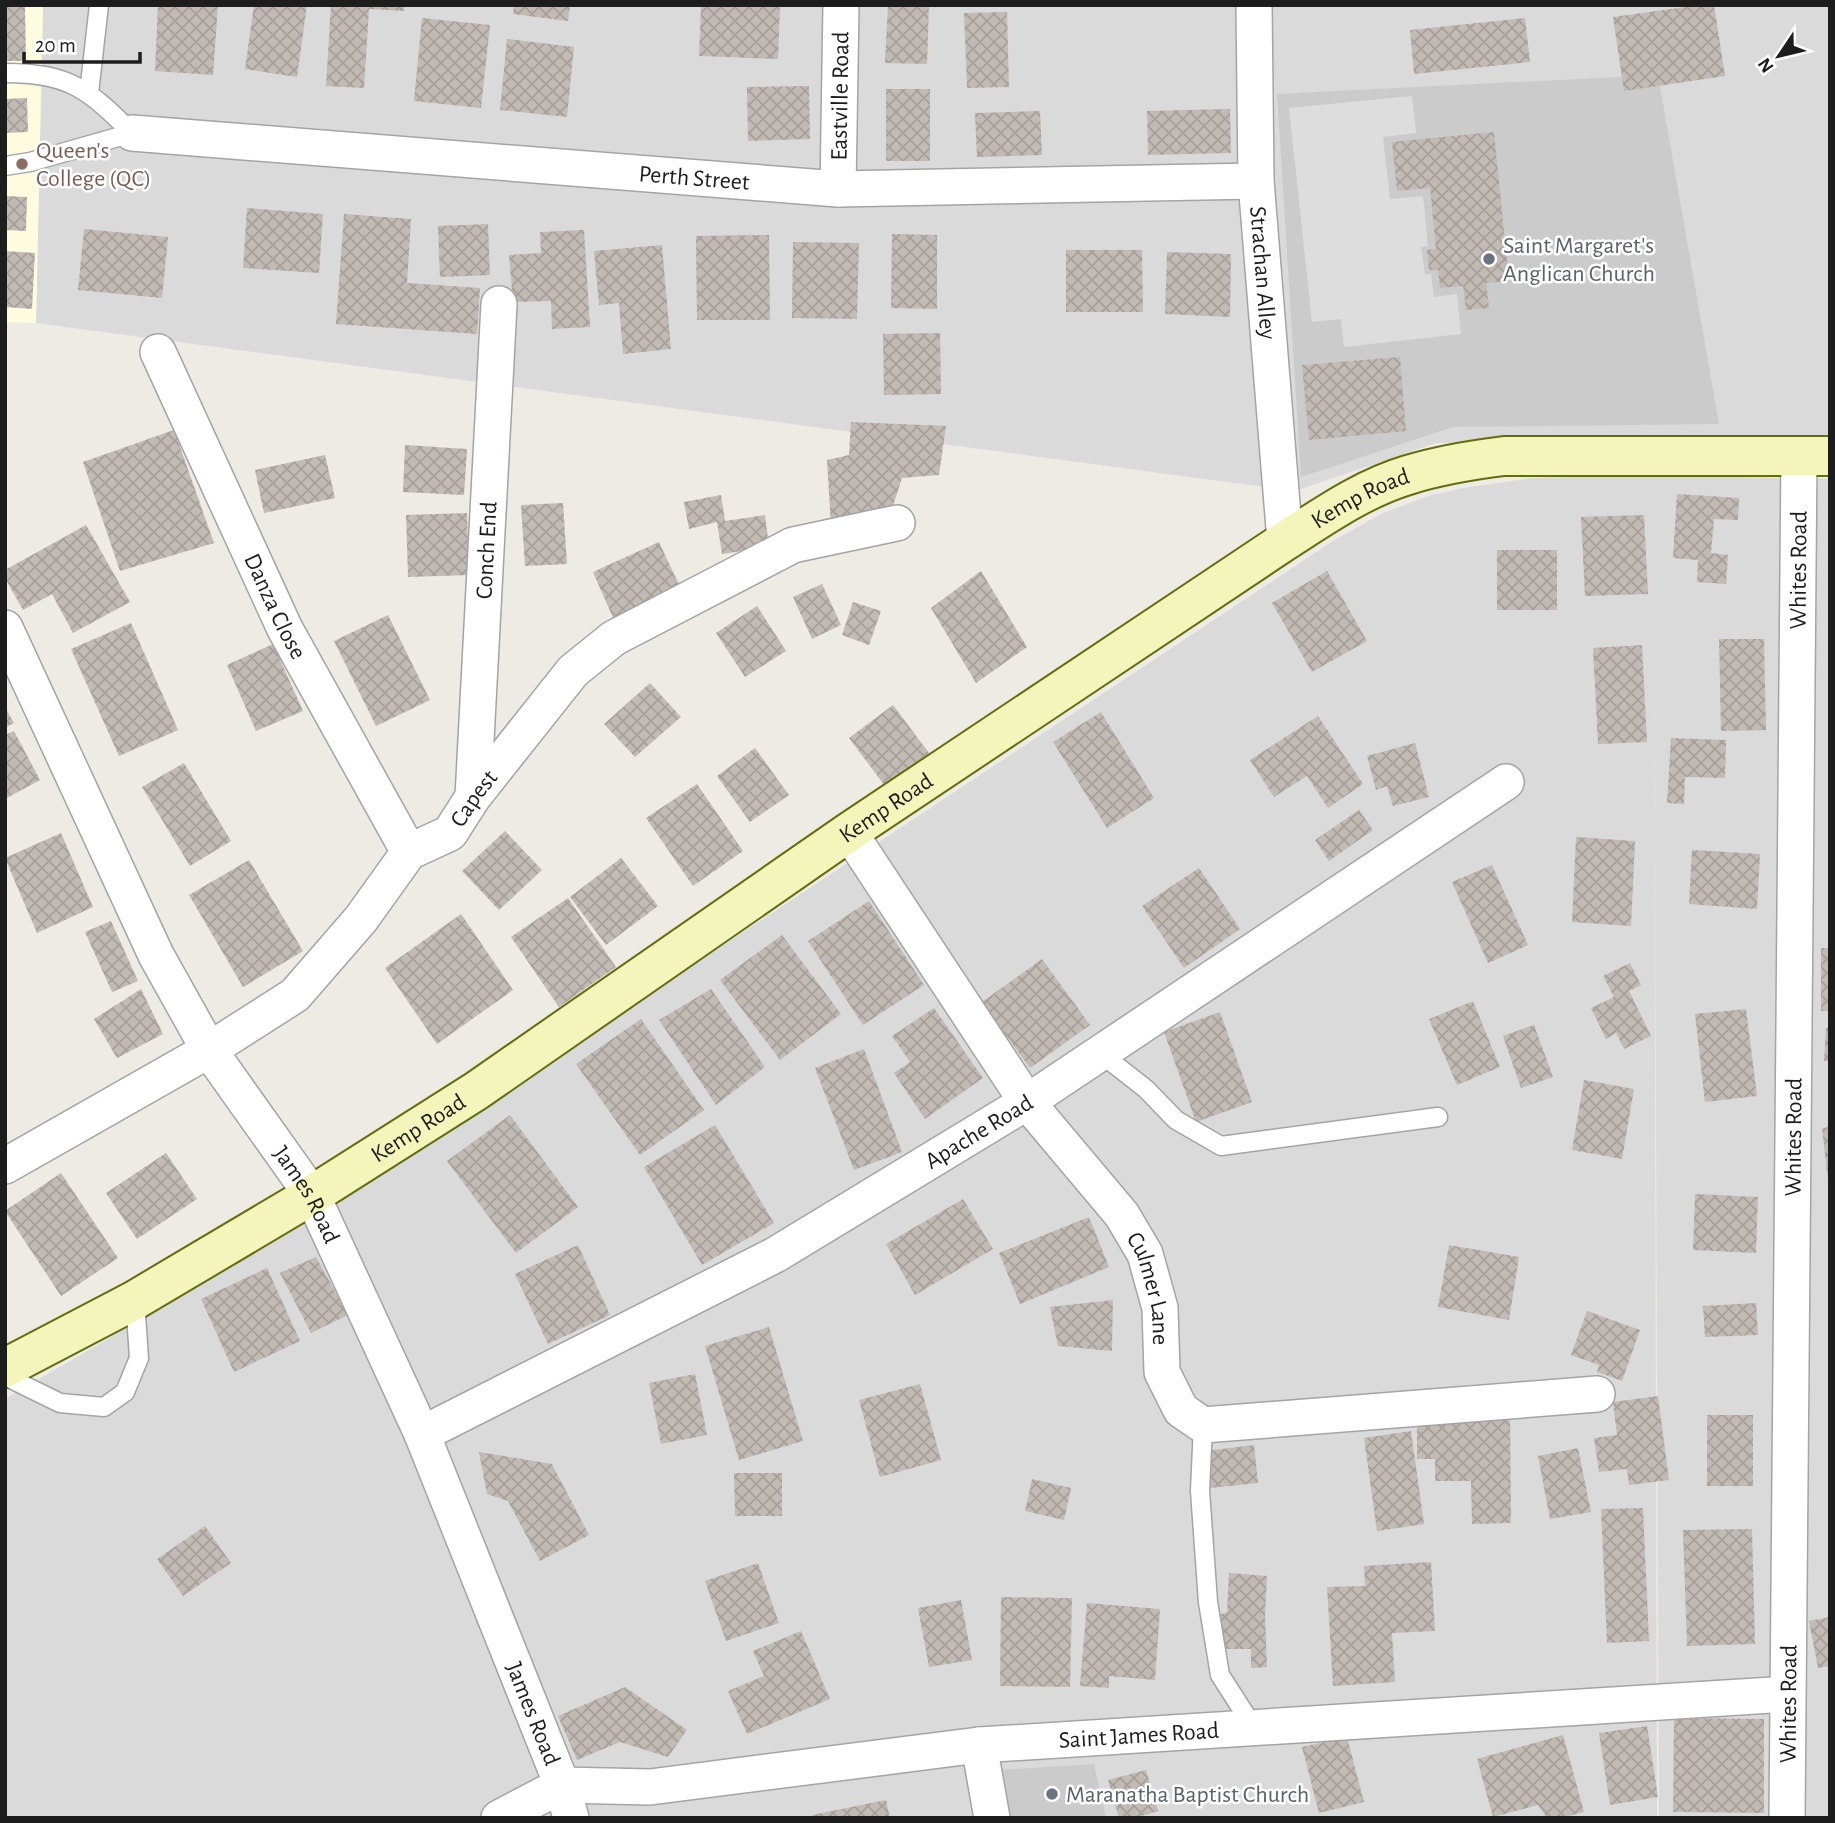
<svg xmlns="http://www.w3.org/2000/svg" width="1835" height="1823" font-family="'Alegreya Sans',sans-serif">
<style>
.residential{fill:#dbdada}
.education{fill:#fdfcde}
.religious{fill:#cbcbcb}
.parking{fill:#ddd}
.building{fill:url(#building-cross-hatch)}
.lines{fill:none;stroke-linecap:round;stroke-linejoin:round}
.lane-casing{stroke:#a4a4a4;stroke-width:21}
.street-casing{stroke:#a4a4a4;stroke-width:38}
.secondary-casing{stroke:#646d0c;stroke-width:42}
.lane{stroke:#fff;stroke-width:18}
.street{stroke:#fff;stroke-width:35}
.secondary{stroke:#f3f5bb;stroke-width:38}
.education-dot{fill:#8d6e63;stroke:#fff;stroke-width:2.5}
.worship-dot{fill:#6b7280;stroke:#fff;stroke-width:2.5}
.labels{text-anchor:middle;stroke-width:5;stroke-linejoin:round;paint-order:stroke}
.street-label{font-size:24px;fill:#1d1d1d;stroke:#fff}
.education-label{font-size:24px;fill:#785e54;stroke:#fff;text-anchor:start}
.worship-label{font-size:24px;fill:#5b616d;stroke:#fff;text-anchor:start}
</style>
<defs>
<pattern id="building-cross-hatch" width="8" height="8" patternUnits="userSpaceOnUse" patternTransform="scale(1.75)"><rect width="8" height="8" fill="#c2bab4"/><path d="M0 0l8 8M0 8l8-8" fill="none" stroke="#a69f9a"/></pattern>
</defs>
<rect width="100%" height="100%" fill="#eeeae4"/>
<path class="residential" d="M43 5H1830V439L1436 443 1295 491 36 323Z
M1652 475 1830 479V1818H1659L1654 671 1657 1818H5V1399L291 1232 1333 541 1381 514 1428 496 1463 488 1533 478Z"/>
<path class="education" d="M5 5H43L36 323 5 322Z"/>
<path class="religious" d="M1658 75 1719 424 1453 427 1301 477 1277 94Z
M1094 1764 1106 1818H1008L998 1770Z"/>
<path class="parking" d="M1412 96 1416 133 1383 137 1390 199 1423 196 1428 246 1421 247 1425 275 1431 274 1434 297 1457 294 1461 334 1344 347 1341 319 1312 322 1289 108Z"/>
<path class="building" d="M158 5H218L213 75 155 71Z
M254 5H307L297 77 245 69Z
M331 5H404V11L369 9 364 88 326 86Z
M514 5H570L568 21 513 14Z
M701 5H780L778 59 699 56Z
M888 5H929L927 64 885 63Z
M1700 5H1714L1725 76 1624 91 1613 17Z
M5 7H25L26 61H5Z
M1007 12 1009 87 967 88 964 13Z
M422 18 490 25 481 108 414 101Z
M1525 18 1530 62 1414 74 1410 30Z
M507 39 574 47 567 117 500 110Z
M809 86 810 139 748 141 747 87Z
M886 89H930V161H886Z
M27 98 28 132 5 133V99Z
M1230 109 1231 153 1148 155 1147 111Z
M1040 111 1042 155 977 157 975 113Z
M1494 132 1509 281 1486 283 1489 308 1466 310 1463 286 1440 288 1438 270H1429L1427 250 1436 249 1430 188 1397 191 1392 142Z
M5 196 27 197 26 231 5 230Z
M247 208 323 214 319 273 243 268Z
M344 214 411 219 407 283 480 288 477 334 336 324Z
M488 224 490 275 440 277 438 226Z
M84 229 168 237 162 298 78 290Z
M584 230 590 327 552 329 551 301 513 302 509 255 541 253 540 232Z
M892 234 937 235V309L891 308Z
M769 235 770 320H697L696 236Z
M793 242 859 243 857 319 792 318Z
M662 245 671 349 623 354 619 303 599 305 594 251Z
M1066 250H1142L1143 312H1066Z
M5 251 35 253 32 309 5 307Z
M1167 252 1231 254 1230 317 1165 314Z
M940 333 941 394 884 395 883 334Z
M1400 357 1406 431 1309 440 1302 365Z
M851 422 946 426 939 475 902 478 892 509 831 526 827 460 849 455Z
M174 430 214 543 120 571 83 462Z
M405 445 467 449 464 495 403 492Z
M325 455 335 498 264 513 255 470Z
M1677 494 1739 498 1738 520 1714 519 1711 553 1728 555 1726 584 1697 582 1698 560 1673 558Z
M721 495 725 521 765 515 769 547 722 554 717 522 689 529 684 502Z
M563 503 567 564 525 566 521 505Z
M467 513 469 575 408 577 406 515Z
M1644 515 1648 594 1585 596 1581 517Z
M86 525 130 602 73 633 52 594 23 610 5 578V570Z
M659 542 681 589 614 620 593 572Z
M1497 550H1557V610H1497Z
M981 571 1027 647 976 683 931 608Z
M1327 571 1367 641 1312 672 1272 603Z
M822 584 841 625 812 639 793 597Z
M853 602 881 611 869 645 842 635Z
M757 606 786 651 745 677 716 633Z
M388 615 430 700 376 726 334 641Z
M131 623 178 730 119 756 71 649Z
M1719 639H1764L1766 730 1721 731Z
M273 644 303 711 256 731 227 665Z
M1642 645 1647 742 1598 744 1593 648Z
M650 683 681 717 635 757 604 724Z
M893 705 929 753 885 786 849 738Z
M5 707 14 723 5 728Z
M1101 712 1154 798 1107 828 1053 742Z
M1318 716 1363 784 1328 808 1307 776 1274 797 1250 760Z
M14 731 40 780 5 799V735Z
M1671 738 1726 740 1725 778 1685 777 1684 804 1667 803Z
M1415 743 1429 797 1393 806 1387 786 1376 790 1367 756Z
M755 748 789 795 750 822 717 776Z
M184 763 231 841 190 866 142 787Z
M697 784 743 851 693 886 646 818Z
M1359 810 1373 830 1329 861 1315 840Z
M505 831 542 870 499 910 462 871Z
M61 833 93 907 37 933 5 858Z
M1576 837 1635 841 1631 926 1572 922Z
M1692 850 1760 854 1757 909 1689 904Z
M621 858 658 906 606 945 570 897Z
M249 860 303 951 243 987 189 895Z
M1492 865 1528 945 1488 963 1452 882Z
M1199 868 1240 929 1184 968 1142 906Z
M568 898 616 967 559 1007 511 937Z
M869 901 924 985 863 1025 808 941Z
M461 914 513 990 437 1044 385 968Z
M111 921 138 981 112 992 85 932Z
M782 935 841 1014 780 1060 720 980Z
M1821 948H1830V1011H1821Z
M1042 959 1090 1025 1030 1068 982 1002Z
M1630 963 1641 985 1629 991 1651 1036 1624 1049 1616 1033 1606 1039 1591 1008 1614 997 1603 976Z
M141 989 163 1034 117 1058 94 1019Z
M711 989 765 1067 716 1105 659 1020Z
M1473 1001 1500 1067 1457 1085 1429 1019Z
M934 1008 983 1078 925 1119 894 1073 910 1062 892 1036Z
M1746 1009 1757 1096 1705 1102 1695 1014Z
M1220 1012 1252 1102 1196 1122 1164 1032Z
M641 1019 704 1110 640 1155 576 1064Z
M1534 1025 1553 1077 1521 1088 1503 1036Z
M1826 1028H1830V1061H1824Z
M864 1049 902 1152 854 1170 815 1068Z
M1584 1080 1634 1089 1622 1159 1572 1150Z
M510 1115 578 1207 516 1253 447 1161Z
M715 1125 774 1223 702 1265 644 1167Z
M1830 1127V1180H1828L1822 1128Z
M166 1153 197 1199 137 1239 106 1193Z
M61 1173 118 1258 61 1296 5 1211Z
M1695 1194 1758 1197 1756 1253 1693 1250Z
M963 1199 993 1249 915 1295 886 1244Z
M1089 1217 1109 1267 1020 1304 999 1253Z
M578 1245 610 1315 548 1344 515 1274Z
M1449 1245 1519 1257 1509 1320 1438 1307Z
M316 1257 348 1315 311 1333 280 1273Z
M267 1268 300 1341 234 1372 201 1299Z
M1113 1300 1112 1351 1058 1346 1050 1307Z
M1756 1303 1758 1335 1705 1337 1703 1306Z
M1587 1311 1640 1330 1622 1381 1597 1372 1599 1365 1571 1355Z
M769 1327 803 1441 739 1460 705 1346Z
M695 1374 707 1435 661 1444 649 1383Z
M920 1384 941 1460 880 1477 859 1400Z
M1658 1396 1669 1480 1629 1485 1627 1469 1599 1472 1594 1438 1617 1435 1613 1402Z
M1510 1411 1511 1523 1472 1524 1471 1481H1435V1459H1417V1424H1456V1412Z
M1707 1415H1753V1486H1707Z
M1411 1431 1424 1524 1377 1531 1364 1438Z
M1254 1445 1258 1483 1210 1488 1205 1451Z
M1578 1448 1591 1512 1550 1519 1538 1456Z
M479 1452 552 1464 589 1535 540 1561 508 1501 487 1494Z
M734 1473H782V1516H735Z
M1032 1479 1071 1488 1064 1520 1025 1511Z
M1643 1508 1649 1641 1607 1643 1601 1509Z
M205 1526 231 1563 183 1596 157 1559Z
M1752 1529 1755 1644 1687 1646 1683 1530Z
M1431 1562 1435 1631 1392 1633 1395 1682 1333 1686 1327 1587 1365 1586 1364 1566Z
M758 1563 779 1623 726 1641 705 1581Z
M1229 1573 1267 1576 1265 1615 1267 1667 1251 1668V1649H1220L1219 1615 1227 1612Z
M1001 1597 1072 1598 1070 1687 1000 1686Z
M961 1600 972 1660 929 1667 918 1608Z
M1087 1603 1160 1609 1155 1680 1109 1676V1688L1080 1686Z
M1830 1617V1666L1818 1668 1809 1621Z
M801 1631 830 1699 747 1734 728 1691 764 1676 753 1651Z
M625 1687 687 1730 668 1757 620 1742 577 1760 558 1716Z
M1674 1718 1764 1719V1813L1673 1812Z
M1647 1726 1658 1797 1610 1805 1599 1733Z
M1563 1735 1584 1812 1561 1818H1547L1538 1805 1493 1817 1477 1759Z
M1347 1737 1364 1802 1319 1813 1302 1747Z
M1146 1770 1158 1811 1135 1818H1119L1108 1780Z
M886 1800 890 1818H813L812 1815Z"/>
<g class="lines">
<defs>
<path id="lane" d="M5 73C69 73 88 89 132 133L30 162 5 166
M89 93 99 5
M1100 1053 1146 1089 1176 1120 1221 1146 1438 1117
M5 1376 60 1403 104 1407 125 1392 139 1358 135 1300
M1203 1425 1200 1491 1208 1602 1220 1675 1254 1728"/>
<g id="street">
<path id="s1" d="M1254 5 1256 181 1285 541"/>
<path id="s2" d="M132 133 838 189 1256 181"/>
<path id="s3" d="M838 189 841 5"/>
<path id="s4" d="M158 352 285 629 409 852"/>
<path id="s5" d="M5 628 156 955 209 1050 312 1195 422 1434 562 1785 571 1818"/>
<path id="s6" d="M473 797 499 304"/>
<path id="s7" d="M849 832 1027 1102 1122 1215 1145 1254 1160 1308 1162 1372 1181 1410 1203 1425 1597 1394"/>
<path id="s8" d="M5 1166 209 1050 295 995 361 919 409 852 450 833 473 797 573 671 614 638 793 545 897 523"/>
<path id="s9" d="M422 1434 775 1255 1027 1102 1506 782"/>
<path d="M979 1745 992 1818"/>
<path id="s10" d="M499 1818 562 1785 650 1787 979 1745 1787 1694"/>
<path id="s11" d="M1787 1818 1799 456"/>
</g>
<g id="secondary">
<path id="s12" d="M5 1368 135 1300 312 1195 476 1091 849 832 1285 541C1324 516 1364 488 1408 475 1440 465 1472 460 1504 456H1830"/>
</g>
</defs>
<use href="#lane" class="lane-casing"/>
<use href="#street" class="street-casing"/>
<use href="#secondary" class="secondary-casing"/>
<use href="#lane" class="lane"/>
<use href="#street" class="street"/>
<use href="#secondary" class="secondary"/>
</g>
<circle class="education-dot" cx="22" cy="164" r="7"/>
<g class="worship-dot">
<circle cx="1489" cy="259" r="7"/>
<circle cx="1052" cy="1794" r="7"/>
</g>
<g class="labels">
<g class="street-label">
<text dy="8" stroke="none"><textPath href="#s3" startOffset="93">Eastville Road</textPath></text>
<text dy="8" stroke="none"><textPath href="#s2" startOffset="564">Perth Street</textPath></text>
<text dy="8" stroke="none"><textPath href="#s1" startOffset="268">Strachan Alley</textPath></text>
<text dy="8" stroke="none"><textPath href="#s12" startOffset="1612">Kemp Road</textPath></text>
<text dy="8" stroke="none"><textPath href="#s6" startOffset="247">Conch End</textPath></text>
<text dy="8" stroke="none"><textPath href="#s11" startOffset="1248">Whites Road</textPath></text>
<text dy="8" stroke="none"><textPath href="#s4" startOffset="280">Danza Close</textPath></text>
<text dy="8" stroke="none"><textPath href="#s8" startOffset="607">Capest</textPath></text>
<text dy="8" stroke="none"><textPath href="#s12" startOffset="1045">Kemp Road</textPath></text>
<text dy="8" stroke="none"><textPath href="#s12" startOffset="478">Kemp Road</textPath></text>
<text dy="8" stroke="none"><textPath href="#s9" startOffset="634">Apache Road</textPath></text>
<text dy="8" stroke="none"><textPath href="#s11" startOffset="681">Whites Road</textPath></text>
<text dy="8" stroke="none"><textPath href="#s5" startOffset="644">James Road</textPath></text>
<text dy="8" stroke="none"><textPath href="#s7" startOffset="551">Culmer Lane</textPath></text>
<text dy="8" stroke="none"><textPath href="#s11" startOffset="114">Whites Road</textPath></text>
<text dy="8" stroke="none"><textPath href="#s5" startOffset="1211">James Road</textPath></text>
<text dy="8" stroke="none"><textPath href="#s10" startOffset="651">Saint James Road</textPath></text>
</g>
<g class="education-label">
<text x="36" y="158">Queen's<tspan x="36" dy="28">College (QC)</tspan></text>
</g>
<g class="worship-label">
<text x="1503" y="253">Saint Margaret's<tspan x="1503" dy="28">Anglican Church</tspan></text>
<text x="1066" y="1802">Maranatha Baptist Church</text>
</g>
</g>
<rect width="1835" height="1823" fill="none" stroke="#1d1d1d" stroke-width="14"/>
<g transform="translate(1779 56) rotate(235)" stroke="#ffffff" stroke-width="5" paint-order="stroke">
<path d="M0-5L12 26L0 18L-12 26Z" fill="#1d1d1d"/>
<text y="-10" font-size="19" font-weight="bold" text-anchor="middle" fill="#1d1d1d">N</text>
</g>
<path d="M24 52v10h116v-10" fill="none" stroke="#1d1d1d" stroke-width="3.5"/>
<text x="35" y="52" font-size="21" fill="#1d1d1d" stroke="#ffffff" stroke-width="5" paint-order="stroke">20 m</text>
</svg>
